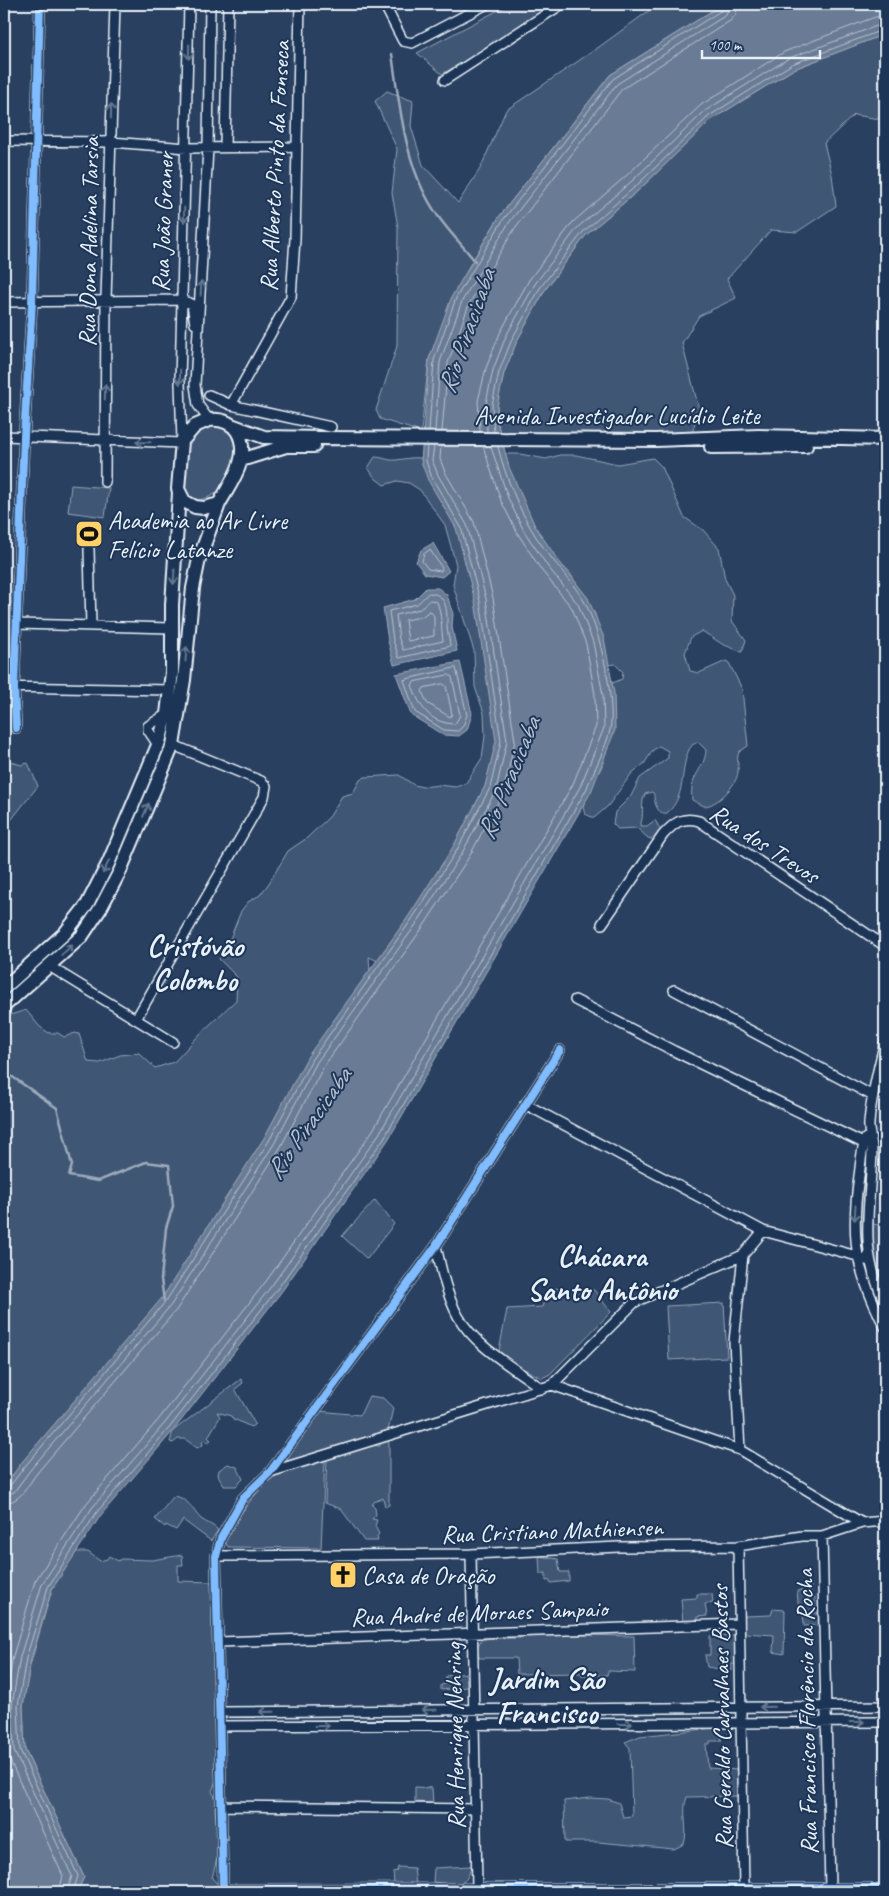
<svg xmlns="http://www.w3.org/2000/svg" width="889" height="1896" font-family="Caveat,sans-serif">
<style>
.green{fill:#415774;stroke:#94a4b6}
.water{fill:#6b7c95;stroke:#9dabbd}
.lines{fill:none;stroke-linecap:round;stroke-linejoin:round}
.shore{stroke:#b6c2d0;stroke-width:1}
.stream{stroke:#9dabbd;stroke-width:2.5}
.street-casing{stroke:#e8f1f8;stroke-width:12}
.secondary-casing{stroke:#e8f1f8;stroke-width:16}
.street{stroke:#1d3557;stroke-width:9}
.secondary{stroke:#1d3557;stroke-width:12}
.cycleway-casing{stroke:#1d3557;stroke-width:11}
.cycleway{stroke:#80bcff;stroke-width:8}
.oneway{stroke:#64778f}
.labels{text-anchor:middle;stroke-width:4;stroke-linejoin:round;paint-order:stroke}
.street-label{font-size:25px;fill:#e8f1f8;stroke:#1d3557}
.poi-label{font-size:25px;fill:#e8f1f8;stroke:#1d3557;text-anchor:start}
.water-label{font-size:26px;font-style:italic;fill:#b6c2d0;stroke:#1d3557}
.district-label{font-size:30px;font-weight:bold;fill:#e8f1f8;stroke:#1d3557}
</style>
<rect width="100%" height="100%" fill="#294061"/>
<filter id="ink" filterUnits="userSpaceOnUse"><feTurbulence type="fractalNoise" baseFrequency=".02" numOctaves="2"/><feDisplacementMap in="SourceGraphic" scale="10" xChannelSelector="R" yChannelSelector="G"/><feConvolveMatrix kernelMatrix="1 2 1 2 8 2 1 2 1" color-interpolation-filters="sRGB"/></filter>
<g filter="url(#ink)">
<path class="green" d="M510 4H555L521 28 442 74 417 53Z
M658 4H723L610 75 499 217 469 266 429 359 421 432 380 419 376 410 397 346 398 227 392 193 397 149 375 101 387 91 413 101 411 126 423 165 458 203 480 169 506 110 599 47Z
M885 34V123L880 119 854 115 824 143 832 175 836 206 797 232 771 230 727 279 736 298 699 316 682 343 699 409 692 433H499L497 406 504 373 517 341 545 290 586 235 640 189 711 120 794 69Z
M213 425 227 428C247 454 228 501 194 500 191 498 188 496 186 492 183 485 186 445 190 439 196 431 204 426 213 425Z
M505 454H520L546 459 560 455H576L618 464 653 458 662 467 684 517 703 530 719 548 725 579 733 595 732 621 746 640 742 652 722 644 702 631 691 637 685 653 690 671 699 673 726 661 729 663 742 689 748 746 739 752C736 759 739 765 738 772 737 785 717 806 704 806L692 800C689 774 705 770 706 750L698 742 692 745C678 764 689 794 667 813 657 815 654 802 654 794L652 792 645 794C640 804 645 815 640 826H647L655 820 661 831 655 840 648 838 637 828 618 829 613 824 615 812 631 796 640 778 668 758V751L659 746 653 750 644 764 632 773 608 806 594 818 585 814C577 796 599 778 604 761L608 685 622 679 623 672 615 664 608 665 595 614 570 573 541 545 501 455Z
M375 457C382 457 389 461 396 460 405 459 411 457 421 458L468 522 506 776 378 961 369 957 370 972 4 1558V1017L26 1010 40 1027 49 1033H58L64 1037 75 1033 79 1034 88 1062 100 1063 120 1055 139 1053 155 1068 174 1062 200 1034 236 1000 237 977 219 959 226 949 241 911 248 902 260 895 269 883 288 851 307 838 330 816 342 796 353 793 360 780 365 777 399 775 414 785 423 787 439 785 456 787 466 783 482 758 485 736 484 713 475 687 474 651 453 585 456 565 445 525 420 490 409 483 397 481 384 485 375 478 368 468Z
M71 485 109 488 105 517 68 512Z
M4 759 21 765 28 763 38 786 4 829Z
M375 1200 394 1224 367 1259 342 1236Z
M870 1223 885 1227V1295L871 1255Z
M548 1288 594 1290 611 1312 550 1374 542 1378 498 1356 507 1309 542 1307Z
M724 1303 727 1357 669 1360 666 1306Z
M241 1379 243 1383 235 1389 255 1424 251 1427 236 1420 234 1421 231 1416 217 1412 220 1417 208 1437 211 1440 208 1442 202 1441 203 1445 197 1448 185 1439H178L173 1443 170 1442 173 1431Z
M369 1396 383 1398 393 1408 388 1431 287 1461 291 1451 319 1411 360 1415Z
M386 1439 389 1443V1505L385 1507 383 1498 374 1502 372 1505 375 1508 376 1515 372 1519 377 1520 375 1526 379 1534 377 1536 378 1541H364L341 1509 325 1503 327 1458 366 1445 380 1446 381 1440Z
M325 1458 321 1548 228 1547 225 1542 226 1537C242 1512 259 1482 288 1469 299 1464 313 1462 325 1458Z
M228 1464 237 1467 243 1479 236 1486H224L218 1475 219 1470Z
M174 1496C189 1498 192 1510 201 1519 207 1523 213 1525 218 1530L211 1541 183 1520 176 1530 166 1525 165 1527 155 1519Z
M76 1552H88L100 1561 107 1559 109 1556 118 1561 121 1559 152 1560 182 1555 183 1565H178V1581L212 1582 215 1649 217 1778 212 1791 216 1799 215 1809 219 1851 212 1878 225 1892H77L84 1877 25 1750 23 1706 30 1666 52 1589Z
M539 1556 558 1559 560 1572H569V1581L550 1583V1580L546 1581V1573L540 1574Z
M811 1583V1597H815V1613H821L820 1625 804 1626 803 1612 799 1611 797 1591 805 1590 804 1584Z
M697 1594H712L713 1603 705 1604 707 1616 697 1617V1622L683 1623 681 1599 697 1598Z
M773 1609 785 1610 784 1654 773 1652 774 1635 745 1633 743 1626 745 1616 771 1615Z
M522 1634 634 1636 635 1672 608 1671 607 1675 582 1676 581 1673 517 1674 516 1658H479L477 1648 481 1640 490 1638H520Z
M735 1635 737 1664H732V1671L707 1667 705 1655H710V1636Z
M466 1673 467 1687 441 1690V1685L445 1684 446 1676Z
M723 1727 721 1741H710V1744H706L708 1768 739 1770V1796L687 1797C681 1812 689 1828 684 1844L674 1849 598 1842H565L564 1801 590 1798 608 1799 619 1803 623 1817 632 1816 630 1748 625 1742 640 1736Z
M415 1787 432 1788 433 1803 415 1802Z
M471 1866C467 1890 453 1884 433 1882L434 1868Z
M398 1867 414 1868 416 1885 394 1884 393 1872 397 1871Z"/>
<path class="water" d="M723 4H885V34L794 69 711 120 640 189 586 235 545 290 517 341 504 373 497 406V421L509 467 535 526 558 560 588 598 604 638 614 693 615 730 591 792 388 1140 282 1291 173 1431 101 1515 52 1589 31 1659 23 1706 25 1750 84 1877 77 1892H4V1487L22 1462 162 1298 264 1138 308 1056 408 917 453 847 485 786 496 741 475 601 456 528 428 480 421 461 429 359 452 296 499 217 610 75Z
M433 543 449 571 442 577 425 574 416 562 421 550Z
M426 588H438L447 595 453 614 452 627 457 651 394 665 388 641 383 608 415 599Z
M460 662 472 714 467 730 459 736 443 735 411 715 396 674Z"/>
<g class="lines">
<path class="shore" d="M429 431 434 360 456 298 503 220 613 79 722 10 725 4
M435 431 440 362 462 301 508 224 617 84 726 15 731 4
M442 431 448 363 469 304 515 228 622 89 730 21 736 14 738 4
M480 431 478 401 486 368 500 333 529 280 573 222 627 175 701 105 784 52 875 17 885 16
M487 431 486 403 493 370 506 336 535 284 578 227 632 181 705 111 789 58 885 23
M494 432 492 405 499 372 512 339 540 288 583 232 637 185 709 116 792 64 885 29
M430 550 442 568 441 571 428 569 422 561 424 554Z
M429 593C448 594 447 612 447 626 447 633 450 640 450 646L399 658 393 640 389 611 417 604Z
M430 600 437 602C442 615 441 628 443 641L403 650 399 639 396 615 420 609Z
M430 611 434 616V636L408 641 405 620 421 617Z
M456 668 467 715 463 726 458 731 444 730 415 712 404 680Z
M449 675 452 677 460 715 455 724C429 723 420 707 412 685L414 682Z
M443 684 446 686 452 714 450 717 427 703 422 691 424 688Z
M4 1489 9 1487 26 1465 166 1301 269 1141 312 1059 412 919 457 850 490 788 501 741 480 601 461 527 432 478 426 461 427 446
M4 1496 14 1492 31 1469 171 1305 274 1144 317 1062 417 923 462 853 496 790 507 741 486 599 467 525 438 475 432 460 434 446
M4 1503C21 1502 28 1485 37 1473L177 1309 280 1148 324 1066 423 927 469 857 503 793 515 741 493 598 474 522 445 472 440 459 441 446
M59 1892 63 1876 6 1752 5 1704 13 1656 35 1581 86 1504 159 1419 267 1280 373 1130 573 784 596 726 595 695 586 644 572 608 542 571 518 534 501 501 483 446
M67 1892 72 1876 14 1751 12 1705 20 1657 42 1584 92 1508 165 1423 273 1284 379 1134 580 787 604 728 603 695 593 642 578 604 548 567 524 531 508 498 491 447
M73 1892 78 1876 20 1750 18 1706 26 1658 48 1587 97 1512 170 1427 278 1288 384 1138 586 790C593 772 606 748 610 730 616 701 599 626 584 601 569 576 545 554 530 527 516 502 505 475 498 447"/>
<path class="stream" d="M392 54C400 108 405 170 438 216 449 232 463 246 475 261
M4 1071 57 1108 72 1165 69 1176 98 1181 146 1162 169 1165 173 1206 166 1228 161 1279 164 1301"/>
<defs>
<path id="street" d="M384 4 403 41 412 43 487 4
M445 80 562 4
M4 141 111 142 187 148 297 147
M225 147 228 4
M4 302 181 300 192 304 195 324
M209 395 231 405 331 427
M231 405 291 297 295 239 300 4
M209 420 198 405 195 385 208 148 210 4
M4 436 181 443
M182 441 180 383 189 4
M105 482 106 299 115 4
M89 549 91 626
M18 624 171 628
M4 687 170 690
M16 728 14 688 24 436 32 303 40 4
M158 745 148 730V726L167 714
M602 924 663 835C674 823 682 816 699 821L885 946
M49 966 173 1042
M674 990 873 1096
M575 1000 674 1051 863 1143
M136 1019 264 797 266 786 261 781 173 745
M885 1041C879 1067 871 1095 869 1123 868 1132 872 1140 872 1149 871 1208 857 1247 885 1302
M560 1050 436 1246 270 1472 243 1498 221 1538 216 1556 223 1887 226 1889 885 1888
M525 1104 763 1231 857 1256 869 1261
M866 1138C861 1150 861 1163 859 1176 850 1239 856 1271 885 1327
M436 1246C441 1269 447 1296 458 1316 475 1347 515 1368 542 1389
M552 1385 635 1302 743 1255 763 1231
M740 1450 734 1342 743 1255
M270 1472 552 1385 740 1450 862 1523
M822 1536 830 1888
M738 1546 744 1888
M471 1554 477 1887
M216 1556 471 1554 619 1547 738 1546 802 1536H822L862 1523 885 1521
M219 1642 739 1624
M221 1712 885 1706
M221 1726 885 1722
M221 1806 475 1809"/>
<path id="secondary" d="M209 420C220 419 230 421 237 431 252 456 231 482 219 504L204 508 195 507 184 501 178 489 182 441 195 426Z
M231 425 264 437 321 438 656 440 758 436 885 439
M711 447 806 446
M241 460 286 446H314
M4 988 65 933 87 905 108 864 158 745 167 714 172 672V605L179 493
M4 1006 82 936 100 909 120 871 173 745 184 680 193 588 199 559 219 504"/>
</defs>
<use href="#street" class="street-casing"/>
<use href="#secondary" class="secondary-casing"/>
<use href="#street" class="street"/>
<use href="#secondary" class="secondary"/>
<defs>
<path id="cycleway" d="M16 728 14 688 24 436 32 303 40 4
M560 1050 436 1246 270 1472 243 1498 221 1538 216 1556 223 1887 226 1889 885 1888"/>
</defs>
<use href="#cycleway" class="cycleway-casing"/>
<use href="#cycleway" class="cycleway"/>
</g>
<defs><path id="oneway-shaft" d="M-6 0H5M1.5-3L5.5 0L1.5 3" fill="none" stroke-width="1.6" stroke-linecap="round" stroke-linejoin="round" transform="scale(1.25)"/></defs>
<g class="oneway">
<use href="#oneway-shaft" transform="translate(189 52) rotate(91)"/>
<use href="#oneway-shaft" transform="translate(111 111) rotate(-89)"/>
<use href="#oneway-shaft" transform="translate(184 215) rotate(92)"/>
<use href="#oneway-shaft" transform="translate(201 288) rotate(-87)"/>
<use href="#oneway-shaft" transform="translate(180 377) rotate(91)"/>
<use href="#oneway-shaft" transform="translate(105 392) rotate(-89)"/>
<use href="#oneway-shaft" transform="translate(143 442) rotate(-179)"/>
<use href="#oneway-shaft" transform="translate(174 577) rotate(94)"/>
<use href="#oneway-shaft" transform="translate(186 654) rotate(-86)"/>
<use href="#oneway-shaft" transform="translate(146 810) rotate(-67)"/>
<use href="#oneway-shaft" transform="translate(106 867) rotate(116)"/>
<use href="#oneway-shaft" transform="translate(67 950) rotate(-42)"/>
<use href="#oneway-shaft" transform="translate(855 1213) rotate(93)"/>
<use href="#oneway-shaft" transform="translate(767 1707) rotate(179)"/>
<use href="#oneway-shaft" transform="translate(429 1710) rotate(179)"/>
<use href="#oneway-shaft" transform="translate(267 1712) rotate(179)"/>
<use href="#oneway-shaft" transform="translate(857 1722)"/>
<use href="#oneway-shaft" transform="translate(625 1724)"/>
<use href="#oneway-shaft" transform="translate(322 1726)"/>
</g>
</g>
<defs>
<symbol id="stadium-square" viewBox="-11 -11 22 22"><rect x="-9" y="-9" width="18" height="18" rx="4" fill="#ffd166" stroke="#1d3557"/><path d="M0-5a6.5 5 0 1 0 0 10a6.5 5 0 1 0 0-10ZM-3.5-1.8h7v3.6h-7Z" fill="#111"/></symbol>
<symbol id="church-square" viewBox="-11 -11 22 22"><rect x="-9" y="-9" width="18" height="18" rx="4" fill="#ffd166" stroke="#1d3557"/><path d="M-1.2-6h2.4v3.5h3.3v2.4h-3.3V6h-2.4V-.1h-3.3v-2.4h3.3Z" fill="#111"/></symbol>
</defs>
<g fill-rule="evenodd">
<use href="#stadium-square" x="73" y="518" width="32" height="32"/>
<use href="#church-square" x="327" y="1559" width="32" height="32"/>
</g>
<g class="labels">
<g class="street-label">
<text transform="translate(274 166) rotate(-87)" y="9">Rua Alberto Pinto da Fonseca</text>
<text transform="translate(162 222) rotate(-88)" y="9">Rua João Graner</text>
<text transform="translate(88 242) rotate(-89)" y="9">Rua Dona Adelina Tarsia</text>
<text x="617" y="424">Avenida Investigador Lucídio Leite</text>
<text transform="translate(765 843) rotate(33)" y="9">Rua dos Trevos</text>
<text transform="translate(552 1530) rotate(-2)" y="9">Rua Cristiano Mathiensen</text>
<text transform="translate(479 1612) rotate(-2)" y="9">Rua André de Moraes Sampaio</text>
<text transform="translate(806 1712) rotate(-91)" y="9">Rua Francisco Florêncio da Rocha</text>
<text transform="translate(721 1717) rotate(-91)" y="9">Rua Geraldo Carvalhaes Bastos</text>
<text transform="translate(454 1736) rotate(-91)" y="9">Rua Henrique Nehring</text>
</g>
<g class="poi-label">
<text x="108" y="529">Academia ao Ar Livre<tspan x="108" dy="29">Felício Latanze</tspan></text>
<text x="362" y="1584">Casa de Oração</text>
</g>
<g class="water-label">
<text transform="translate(466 331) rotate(-71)" y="9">Rio Piracicaba</text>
<text transform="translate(508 778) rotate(-68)" y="9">Rio Piracicaba</text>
<text transform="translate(308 1123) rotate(-55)" y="9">Rio Piracicaba</text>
</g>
<g class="district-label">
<text x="195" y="956">Cristóvão<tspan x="195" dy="34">Colombo</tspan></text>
<text x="602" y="1266">Chácara<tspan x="602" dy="34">Santo Antônio</tspan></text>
<text x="547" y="1689">Jardim São<tspan x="547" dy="34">Francisco</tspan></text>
</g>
</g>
<rect width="889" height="1896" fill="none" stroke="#1d3557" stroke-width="20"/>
<rect x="10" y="10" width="869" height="1876" fill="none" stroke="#e8f1f8" stroke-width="2" filter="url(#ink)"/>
<path d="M702 50v8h118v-8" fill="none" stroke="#e8f1f8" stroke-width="2.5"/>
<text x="709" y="50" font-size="15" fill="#e8f1f8" stroke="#1d3557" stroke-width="4" paint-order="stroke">100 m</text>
</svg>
